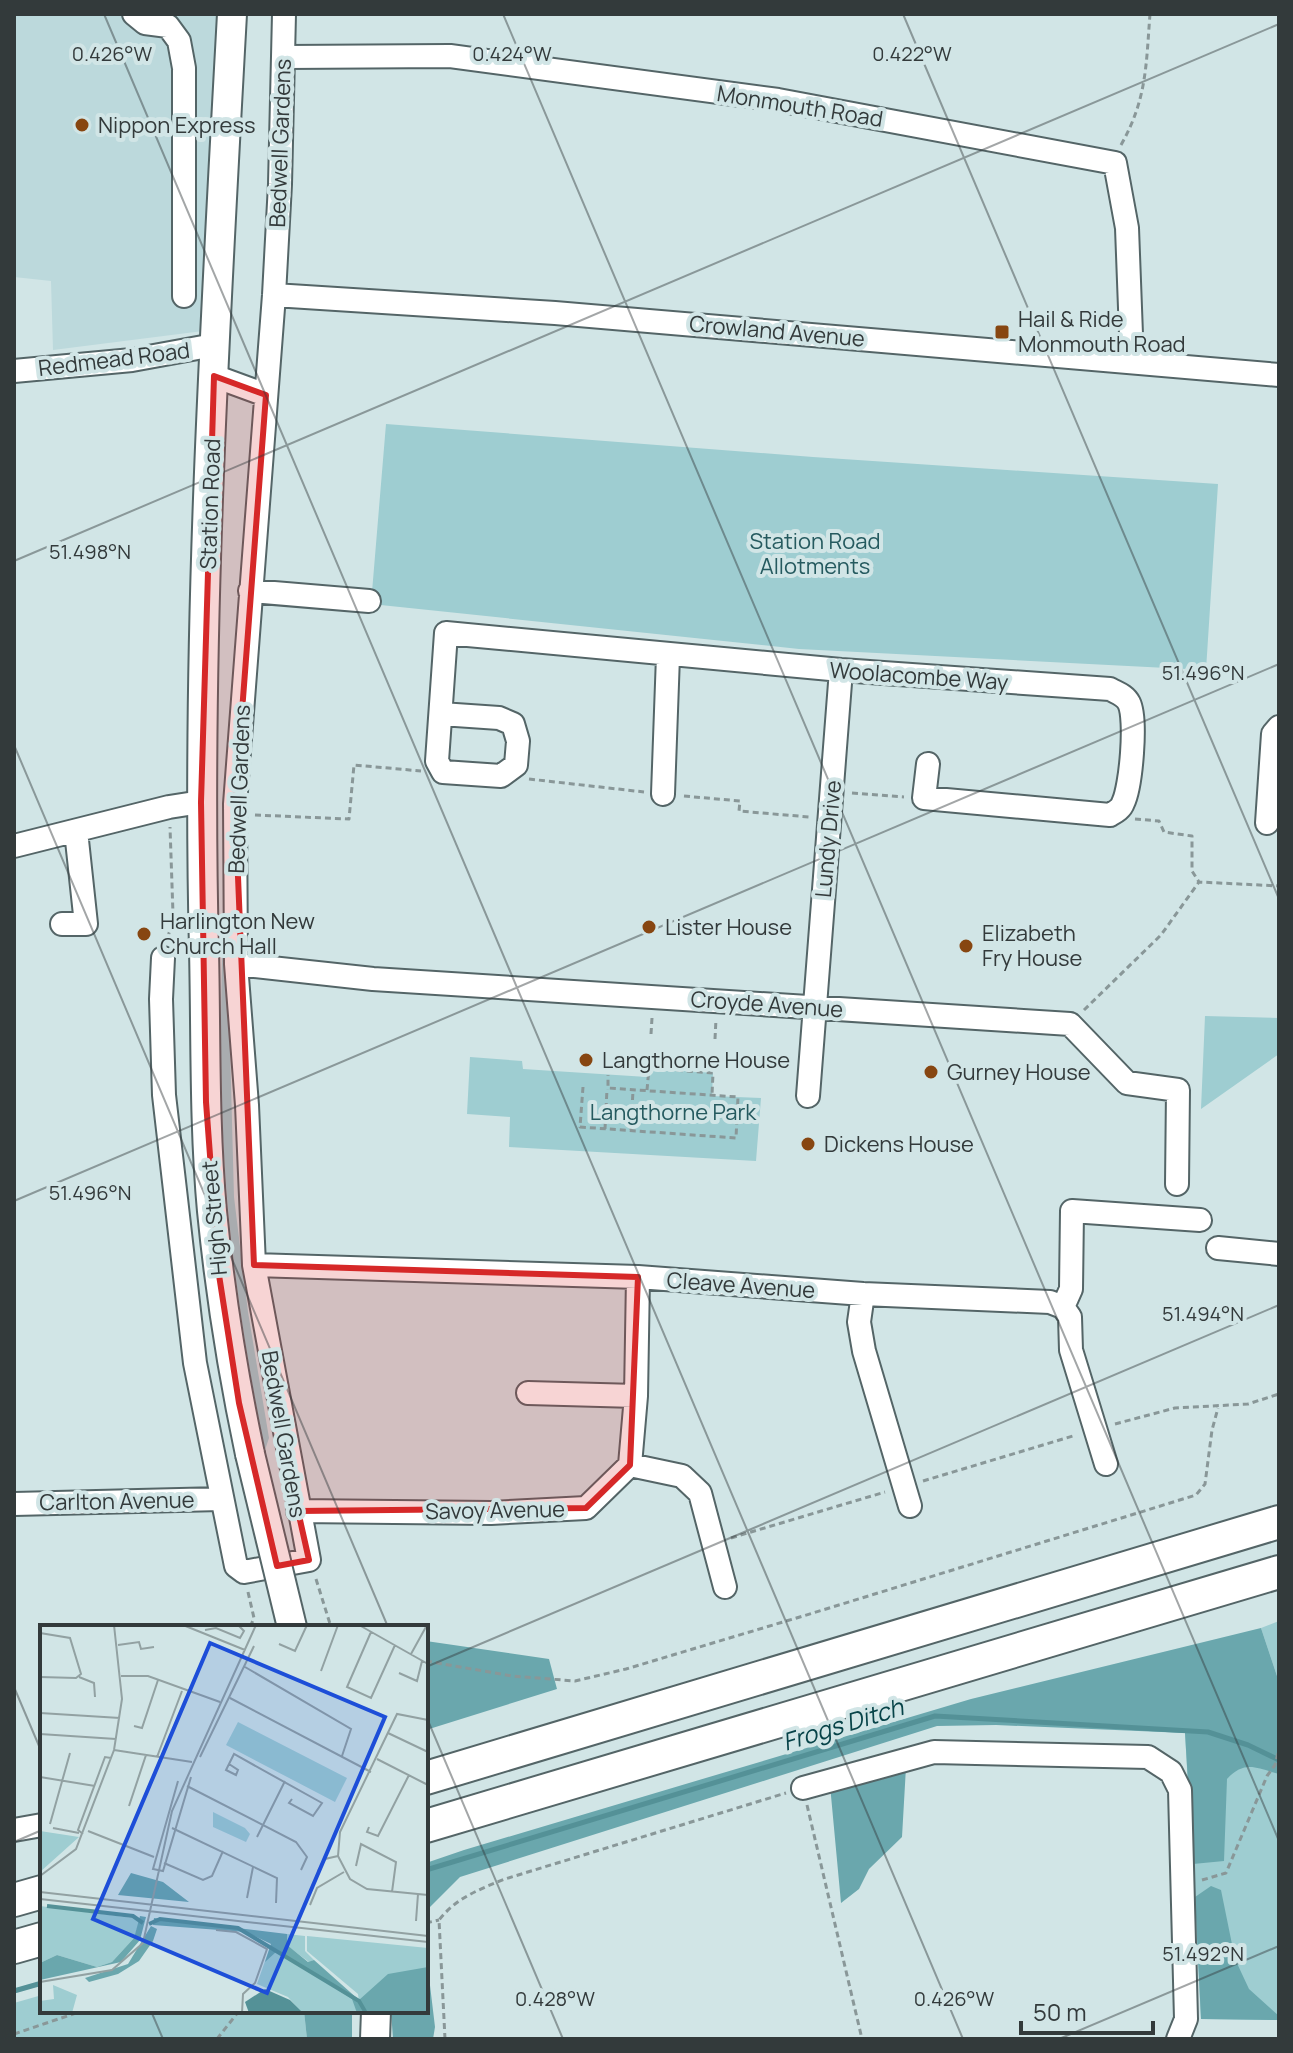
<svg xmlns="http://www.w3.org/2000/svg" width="1293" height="2053" font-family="Manrope,sans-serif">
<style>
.built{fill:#bcd9dc}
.green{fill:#9ecdd1}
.forest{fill:#6aa7ad}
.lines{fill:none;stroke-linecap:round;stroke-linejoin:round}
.stream{stroke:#549197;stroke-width:5}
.minor-casing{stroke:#546567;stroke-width:26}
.major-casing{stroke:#546567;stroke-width:32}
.highway-casing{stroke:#546567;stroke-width:36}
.path{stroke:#899798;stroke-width:3;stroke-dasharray:6 4;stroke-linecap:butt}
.minor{stroke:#fff;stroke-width:22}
.major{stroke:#fff;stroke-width:28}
.highway{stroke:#fff;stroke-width:32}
.major-bridge-casing{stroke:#546567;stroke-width:32;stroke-linecap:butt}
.major-bridge{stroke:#fff;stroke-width:28}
.marked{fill:#d62828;fill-opacity:0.2;stroke:#d62828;stroke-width:6;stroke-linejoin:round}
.ticks{fill:none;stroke:#333a3b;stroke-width:2;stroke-opacity:0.45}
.poi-dot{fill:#874611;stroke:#d1e5e6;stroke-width:3}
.labels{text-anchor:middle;stroke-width:8;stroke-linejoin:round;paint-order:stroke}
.street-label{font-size:22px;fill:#333a3b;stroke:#d1e5e6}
.poi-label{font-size:22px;fill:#333a3b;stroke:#d1e5e6;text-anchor:start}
.park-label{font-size:22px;fill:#255a5f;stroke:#d1e5e6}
.water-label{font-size:24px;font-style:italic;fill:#074348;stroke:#d1e5e6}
.inset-river{fill:none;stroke:#549197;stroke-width:4}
.inset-road{fill:none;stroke:#92a1a2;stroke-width:2}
.view{fill:#1d4ed8;fill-opacity:0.15;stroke:#1d4ed8;stroke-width:4}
.inset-edge{fill:none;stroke:#333a3b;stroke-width:4}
.ticks-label{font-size:20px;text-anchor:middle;fill:#333a3b;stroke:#d1e5e6;stroke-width:8;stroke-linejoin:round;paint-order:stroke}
</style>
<rect width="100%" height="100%" fill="#d1e5e6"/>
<path class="built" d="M14 14H221L203 331 53 350 51 281 14 277Z"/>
<path class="green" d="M386 424 813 457 1218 484 1206 670 799 649 371 604Z
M225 859 234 1197 248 1312 269 1438 265 1450C245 1353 230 1255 224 1156 218 1057 222 958 225 859Z
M1205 1016 1279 1018V1054L1201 1109Z
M470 1057 522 1061 523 1069 647 1077 649 1068 713 1073 712 1096 761 1098 756 1161 509 1147 510 1117 467 1114Z
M1279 1621V1682L1261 1628Z
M1185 1733 1279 1765V2020L1201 2019Z
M42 1995V2011H304L307 2039H14V2003Z"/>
<path class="forest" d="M1261 1628 1279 1682V1774C1256 1768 1245 1760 1227 1779L1224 1861 1193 1864 1185 1733 996 1725 937 1726 460 1877 426 1911V1863L464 1850 971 1699Z
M426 1641 549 1659 557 1689 426 1730Z
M906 1767 902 1837 869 1869 859 1889 841 1903 830 1785Z
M1211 1886 1221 1890 1235 1959 1249 1989 1279 2016V2020L1201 2019 1195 1897Z
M426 1952 435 2027 433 2039H393L391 2011H426Z
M304 2011H352V2039H307Z"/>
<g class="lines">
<path class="stream" d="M426 1870 935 1716 1208 1732 1248 1745 1279 1760
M14 1991 42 1983"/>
<defs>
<path id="minor" d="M134 14 145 23 168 26 179 41 184 68V296
M284 57 450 56 778 100 1115 163 1127 228 1132 361
M274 295 555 313 1279 375
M14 371 132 360 214 345
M214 376 266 395
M250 591 369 601
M441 714 499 718 513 724 518 741 516 765 501 776 443 772 437 761 446 633 841 670 1110 689C1117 693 1125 695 1129 703 1137 719 1131 787 1123 803 1121 809 1115 812 1110 815L924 798 928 764
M663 794 668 656
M1267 823 1273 734 1279 727
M14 846 169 807 201 802
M62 924H86L76 831
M163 958 161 999 164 1095 195 1363 236 1566 244 1572 309 1560 254 1265 247 1105 236 964 235 804 274 295 280 184 284 14
M236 964 373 979 1070 1024 1127 1083 1178 1090 1177 1184
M808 1096 841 670
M1218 1248 1279 1254
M254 1265 638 1277 863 1294 1050 1302 1063 1307 1070 1317 1071 1350 1106 1464
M863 1294 859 1322 864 1351 910 1506
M1063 1307 1071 1289 1072 1211 1200 1220
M528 1393 636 1396
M630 1465 682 1476 700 1493 725 1587
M14 1504 221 1499
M298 1511 491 1513 586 1508 630 1465 636 1396 638 1277
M803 1788 934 1752 1148 1757 1171 1772 1180 1790 1186 2019 1178 2039
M14 1830 42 1825"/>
<path id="major" d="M232 14C215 325 196 638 204 950 206 1037 204 1124 212 1211 220 1293 233 1374 250 1454
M375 2039 376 2011"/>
<path id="highway" d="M426 1778 1279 1522
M426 1826 1279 1572
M14 1900 42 1892
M14 1947 42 1939"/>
</defs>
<use href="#minor" class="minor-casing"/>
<use href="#major" class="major-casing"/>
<use href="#highway" class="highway-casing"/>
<path class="path" d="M1121 145C1147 99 1146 65 1150 14
M529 779 644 792
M852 793 904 797
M684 796 740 801 739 811 809 817
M255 815 349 819 354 765 421 771
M1135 819 1159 821 1164 832 1192 836V871L1199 882
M168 938 173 914 170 827
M1084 1010 1161 935 1199 882 1279 886
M651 1034 652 1018
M715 1039 716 1019
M583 1087 580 1127 736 1138 738 1097 608 1088V1075
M647 1090 649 1068 713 1073 712 1095
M605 1129 607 1089
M631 1130 633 1090
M1115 1424 1175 1408 1248 1404 1279 1394
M923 1481 1076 1435
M731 1538 885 1492
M316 1579 331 1627
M248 1592 254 1618 250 1627
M253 1625 265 1627
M426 1661 512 1676 575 1681 626 1669 813 1613 1196 1495 1205 1484 1212 1430 1218 1408
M807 1805 862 2039
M1202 1880 1226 1873 1267 1776 1275 1765 1279 1749
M426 1923 439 1920
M14 2034 82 2011
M217 2039 239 2011
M445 2039 439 1920C456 1898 480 1889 505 1879L786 1793"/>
<use href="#minor" class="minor"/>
<use href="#major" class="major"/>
<use href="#highway" class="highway"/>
<defs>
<path id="major-bridge" d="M250 1454 292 1627"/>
</defs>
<use href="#major-bridge" class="major-bridge-casing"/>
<use href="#major-bridge" class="major-bridge"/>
</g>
<path class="marked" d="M214 376 266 395 235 804 254 1265 638 1277 630 1465 586 1508 298 1511 309 1560 277 1566 239 1403 219 1275 206 1102 201 802Z"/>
<path class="ticks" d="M104 14 963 2039M503 14 1279 1841M903 14 1279 899M14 561 1279 24M14 745 388 1627M14 1201 1279 664M426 1667 1279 1305M14 1687 42 1753M426 1716 563 2039M14 1842 42 1830M151 2011 163 2039M1059 2039 1279 1946"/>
<g class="poi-dot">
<circle cx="82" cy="125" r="8"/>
<rect x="994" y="324" width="16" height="16" rx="4"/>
<circle cx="649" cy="927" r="8"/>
<circle cx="144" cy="934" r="8"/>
<circle cx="966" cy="946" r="8"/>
<circle cx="586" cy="1060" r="8"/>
<circle cx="931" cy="1072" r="8"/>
<circle cx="808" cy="1144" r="8"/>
</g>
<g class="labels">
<g class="street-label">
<text transform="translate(800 106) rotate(9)" y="8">Monmouth Road</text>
<text transform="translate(280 143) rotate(-88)" y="8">Bedwell Gardens</text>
<text transform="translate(777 331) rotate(5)" y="8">Crowland Avenue</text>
<text transform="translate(114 359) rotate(-7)" y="8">Redmead Road</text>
<text transform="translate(210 504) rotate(-88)" y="8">Station Road</text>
<text transform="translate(919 676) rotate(4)" y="8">Woolacombe Way</text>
<text transform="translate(239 789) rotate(-88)" y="8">Bedwell Gardens</text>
<text transform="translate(828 839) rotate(-85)" y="8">Lundy Drive</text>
<text transform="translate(767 1004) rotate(4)" y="8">Croyde Avenue</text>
<text transform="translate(214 1218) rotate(-95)" y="8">High Street</text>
<text transform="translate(741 1285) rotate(4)" y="8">Cleave Avenue</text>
<text transform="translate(284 1434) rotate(80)" y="8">Bedwell Gardens</text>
<text transform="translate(117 1501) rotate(-1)" y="8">Carlton Avenue</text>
<text transform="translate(495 1510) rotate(-1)" y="8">Savoy Avenue</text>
</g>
<g class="poi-label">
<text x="98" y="133">Nippon Express</text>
<text x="1018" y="327">Hail &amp; Ride<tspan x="1018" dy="25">Monmouth Road</tspan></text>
<text x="160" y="929">Harlington New<tspan x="160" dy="25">Church Hall</tspan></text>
<text x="665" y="935">Lister House</text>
<text x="982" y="941">Elizabeth<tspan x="982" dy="25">Fry House</tspan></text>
<text x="602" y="1068">Langthorne House</text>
<text x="947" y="1080">Gurney House</text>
<text x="824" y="1152">Dickens House</text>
</g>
<g class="park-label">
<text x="815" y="549">Station Road<tspan x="815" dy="25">Allotments</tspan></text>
<text x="673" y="1120">Langthorne Park</text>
</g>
<g class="water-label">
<text transform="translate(843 1725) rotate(-17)" y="8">Frogs Ditch</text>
</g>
</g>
<g transform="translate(40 1625)">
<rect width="388" height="388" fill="#d1e5e6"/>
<path d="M198 97 307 153 295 177 186 120ZM173 187 205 203 210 209 206 217 173 202ZM0 206 39 212 0 247ZM0 281 100 294 94 313 72 337 57 342 17 330 0 338ZM247 309 265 311V326L274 335 269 337 246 320ZM267 311 388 323V388H262L248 372 217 359 231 319 319 376 318 369 267 326ZM13 360 37 370 32 388H0V376L14 374Z" fill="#9ecdd1"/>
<path d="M91 248 123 257 149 277 78 270ZM100 291 106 292 100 315 81 337 0 355V338L17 330 57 342 72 337 94 313ZM114 293 247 309V320L268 337 274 335 319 375 348 349 388 342V388H317L312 374 250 333 236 327 225 337 231 319 206 307 113 300ZM111 301 117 304 113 316 99 336 78 349 49 357 45 353 88 339Z" fill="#6aa7ad"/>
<path d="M225 364 250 375 262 387 209 388 205 377Z" fill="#549197"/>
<path class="inset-river" d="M7 281 93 291 103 298M109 299 120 294 198 303 319 376 326 388"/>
<path class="inset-road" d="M143 0 205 25M319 0 388 39M165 5 176 3 200 13 204 6 198 0M331 7 307 62 331 73 355 20M0 8 30 13 41 49 36 53 0 52M239 19 255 26 267 0M78 20 99 17 101 24 114 22M371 29 387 0M205 42 311 104 302 131M281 46 298 0M359 48 377 56 382 36M81 51H108L180 77M39 52 54 58 55 72M190 73 331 147M0 88 80 93M388 95 357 89 300 207 298 231 310 254 327 264 388 270M94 101 102 103 118 55M348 108 388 127M0 109 76 114M74 125 152 137M117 132 142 66M160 132 214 21M337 134 388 160M189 139 198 145 196 150 186 145 194 129 282 178 273 191 249 178 252 174M0 152 55 161M138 156 113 244 123 246 151 152M147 161 256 217 267 232 261 245M89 181 106 130M10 199 30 128M329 202 327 207 338 211 369 150M13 203 39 208M132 203 237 253 236 278M48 206 114 232M43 209 38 205 65 132 71 133M217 212 245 156M124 238 163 255 172 251 183 226M316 241 321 219 356 237 352 267M278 246 285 234 298 231M0 251 36 224 74 125 82 74 74 0M0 267 388 311M207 273 213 242M0 274 388 317M270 280 277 263 304 247M376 296 378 269M176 305 196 307 227 324 215 358 203 369 202 388M0 357 72 345 103 318 132 186 216 0"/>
<path class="view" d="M170 18 345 92 227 368 53 294Z"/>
<rect width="388" height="388" class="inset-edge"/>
</g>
<g class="ticks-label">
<text x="112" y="61">0.426°W</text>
<text x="512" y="61">0.424°W</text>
<text x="912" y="61">0.422°W</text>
<text x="90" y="559">51.498°N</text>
<text x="1203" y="680">51.496°N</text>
<text x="90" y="1200">51.496°N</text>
<text x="1203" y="1321">51.494°N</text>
<text x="1203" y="1961">51.492°N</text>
<text x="555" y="2006">0.428°W</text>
<text x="954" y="2006">0.426°W</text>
</g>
<rect width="1293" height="2053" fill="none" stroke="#333a3b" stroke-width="32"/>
<path d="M1021 2021v12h132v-12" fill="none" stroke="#333a3b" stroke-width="4"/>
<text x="1033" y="2021" font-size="24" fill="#333a3b" stroke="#d1e5e6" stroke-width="6" paint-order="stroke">50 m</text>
</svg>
